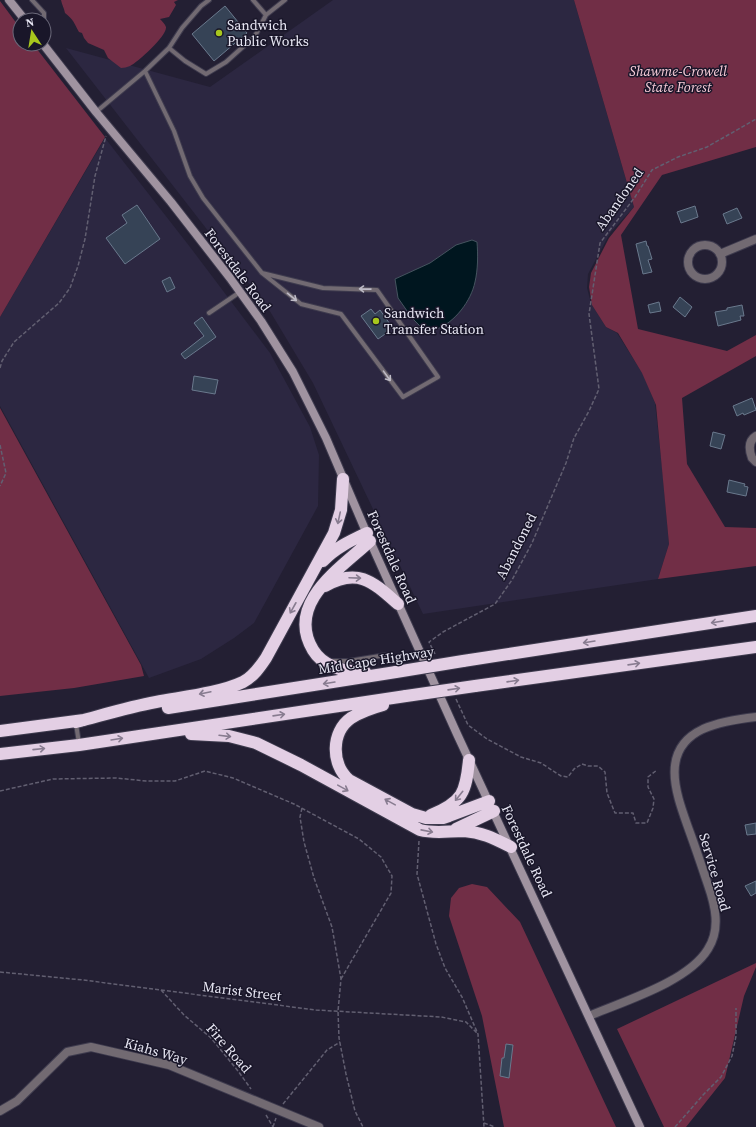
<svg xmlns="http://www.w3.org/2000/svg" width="756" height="1127" font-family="'Source Serif 4',serif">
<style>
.built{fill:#2c2741}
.forest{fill:#712e46}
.water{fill:#00161f;stroke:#45545f}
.building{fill:#364356;stroke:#6a798d}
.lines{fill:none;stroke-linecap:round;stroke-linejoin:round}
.service-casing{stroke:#3e3b4e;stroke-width:6}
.minor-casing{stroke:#3e3b4e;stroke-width:10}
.tertiary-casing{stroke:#3e3b4e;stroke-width:10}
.secondary-casing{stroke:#3e3b4e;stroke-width:10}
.motorway-casing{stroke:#3e3b4e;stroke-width:14}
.path{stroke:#625f71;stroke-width:1.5;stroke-dasharray:4 2;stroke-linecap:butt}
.service{stroke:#726a72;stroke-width:4}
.minor{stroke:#726a72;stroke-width:8}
.tertiary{stroke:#726a72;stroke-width:8}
.secondary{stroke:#a093a0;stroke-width:8}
.motorway{stroke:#e3cfe4;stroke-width:12}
.motorway-bridge-casing{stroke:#3e3b4e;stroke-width:14;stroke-linecap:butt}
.motorway-bridge{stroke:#e3cfe4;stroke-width:12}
.oneway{stroke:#bebbc6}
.oneway2{stroke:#887c90}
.poi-dot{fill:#a8c71d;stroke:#191629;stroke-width:1.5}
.labels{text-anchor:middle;stroke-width:3;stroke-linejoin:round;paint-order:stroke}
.poi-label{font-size:14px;fill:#e7e6f3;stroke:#191629;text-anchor:start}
.park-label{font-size:14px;font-style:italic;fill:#f9cdd9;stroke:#191629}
.street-label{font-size:14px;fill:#e7e6f3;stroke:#191629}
</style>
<rect width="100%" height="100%" fill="#231f33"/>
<path class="built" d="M333 0H574L634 207 610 233 588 274 587 288 591 303 606 327 617 333 643 374 655 403 662 466 669 544 658 579 423 614 313 383 268 308 66 48 210 87Z
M105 138 190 247 270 353 310 427 319 455 318 506 254 623 234 638 201 659 149 678 0 406V317Z"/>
<path class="forest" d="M61 0H178L174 2 176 5 169 17 160 19C162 21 165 24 166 27 167 36 138 62 130 66 127 67 124 68 121 68L108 58 104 50 88 43 84 38 82 33 79 32C74 23 74 20 65 13 64 8 62 5 61 0Z
M574 0H756V147L662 175 621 235 638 329 727 351 756 335V356L682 398 687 464 725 527 756 528V566L658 579 669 544 656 405 642 373 618 333 606 327 592 305 589 287 591 273 609 238 634 207Z
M0 1 20 28V44H33L105 137 0 317Z
M0 408 141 665 144 676 74 688 0 696Z
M472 884 487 887 520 922 616 1127H504L482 1016 449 916 451 898 459 888Z
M756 963V967L744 996 725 1078 686 1127H664L617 1029Z"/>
<path class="water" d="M472 240 477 242C478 255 478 269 475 282 471 301 455 322 437 329 433 330 428 330 424 330L412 318 398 298 395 279 430 263 456 245Z"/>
<path class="building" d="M225 6 247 33 214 61 192 34Z
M137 205 160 239 125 264 106 238 127 223 122 215Z
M695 206 698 217 681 223 677 212Z
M737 208 742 218 727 224 723 214Z
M646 241 647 246H648L652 259 648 260 652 272 643 274 636 244Z
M170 277 175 288 167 292 162 281Z
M680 297 692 307 685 317 673 307Z
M659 302 661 311 650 313 648 305Z
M742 305 744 316H740L741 320 718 326 715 312 727 310V308Z
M371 309 375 314 380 310 392 327 387 330 388 332 378 339 361 316Z
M202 317 216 337 185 359 181 354 204 336 194 323Z
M194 376 218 380 215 394 192 390Z
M752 398 756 410 744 415 743 413 737 416 733 406Z
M713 432 725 435 721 449 710 446Z
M729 480 745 484 744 486 748 487 746 496 727 492Z
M756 823V834L747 835 745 825Z
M756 881V893L751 896 745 886Z
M506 1044 513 1045 509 1078 500 1076 502 1058H504Z"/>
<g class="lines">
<defs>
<path id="service" d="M32 0 44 13V20
M266 15 285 0
M169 48 185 61 206 74 226 62 255 36 266 15 253 0
M145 71 174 131 190 176 203 198 262 273 301 304 341 314 403 397 438 377 377 290 323 288 262 273
M96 112 145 71 169 48 182 28 201 6 209 0
M209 313 240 292
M331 661H349L386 655
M76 724 79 743"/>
<path id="minor" d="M688 262a17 17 0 1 1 34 0a17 17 0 1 1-34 0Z
M720 254 756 239
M756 436C748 441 749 450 752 458L756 462
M0 1111 17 1101 67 1052 91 1047 169 1065 319 1127"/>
<path id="tertiary" d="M589 1016C624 1001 688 982 708 949 721 929 715 905 708 885 702 867 696 849 689 830 677 796 658 750 703 729 719 722 738 719 756 717"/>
<path id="secondary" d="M9 0 25 20
M43 44 96 112 171 202 230 278 261 321 293 372 326 438 370 541 457 734 640 1127"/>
<path id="motorway" d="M323 561C335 548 350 541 367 533
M325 586C358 567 373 582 398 604
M463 661 756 616
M365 672C345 672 324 668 313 650 285 603 341 568 370 541
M475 686 756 647
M383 705C372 708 361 712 351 718 331 732 331 764 349 780L412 814 426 818H443L449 816 489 801
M168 708 396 672
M76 722C103 715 129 707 156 702 182 697 220 693 243 682 253 677 260 667 266 658L334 533 341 510 343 479
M0 731 84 720
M191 734 229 736 256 743 301 765 420 830C435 834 448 831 464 831 482 832 495 839 511 847
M0 754 79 745 406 696
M431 815C463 802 466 792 469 760
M456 829 494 811"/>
</defs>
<use href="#service" class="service-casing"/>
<use href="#minor" class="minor-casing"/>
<use href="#tertiary" class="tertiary-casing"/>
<use href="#secondary" class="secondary-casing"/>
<use href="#motorway" class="motorway-casing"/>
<path class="path" d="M0 368 2 361 14 342 59 303 70 288 78 266 85 239 95 176 106 136
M0 445 6 473 0 486
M435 654 429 642 443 632 495 604 512 580 532 543 566 463 574 438 589 411 599 389 589 314 600 243 635 197 652 170 678 157 707 147 756 119
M456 699 468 725 487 739 521 757 541 763 561 776 568 777 574 769 582 764 588 766H598L605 772 607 793 615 813H633L636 823H647L653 808 654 799 648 787V777L657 770
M0 791 53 779 116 778 146 781H175L205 771 233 778 294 804 359 839 381 857 392 876 391 893 341 979
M302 808 300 817 304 842 314 878 332 927 341 979 338 1011 339 1038 346 1074 355 1111 363 1127
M419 841 417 874 436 944 445 968 462 997 478 1034 484 1127
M0 972 83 980 316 1010 441 1017 466 1022 478 1034
M161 990 184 1015 211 1038 238 1071 251 1089
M283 1104 327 1050 340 1042
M266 1115 273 1127
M484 1123 495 1127
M273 1127 276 1118
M675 1127 703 1095 721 1077 732 1056 736 1036V1008"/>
<use href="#service" class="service"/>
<use href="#minor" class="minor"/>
<use href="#tertiary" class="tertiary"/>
<use href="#secondary" class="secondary"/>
<use href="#motorway" class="motorway"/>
<defs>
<path id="motorway-bridge" d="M396 672 463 661
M406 696 475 686"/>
</defs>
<use href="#motorway-bridge" class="motorway-bridge-casing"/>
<use href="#motorway-bridge" class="motorway-bridge"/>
</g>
<defs><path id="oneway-shaft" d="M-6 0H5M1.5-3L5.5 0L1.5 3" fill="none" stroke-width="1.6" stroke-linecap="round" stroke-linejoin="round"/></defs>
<g class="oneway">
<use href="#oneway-shaft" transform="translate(365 289) rotate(-179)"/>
<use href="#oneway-shaft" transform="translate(292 297) rotate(39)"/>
<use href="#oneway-shaft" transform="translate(387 376) rotate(54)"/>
</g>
<g class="oneway2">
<use href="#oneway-shaft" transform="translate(339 518) rotate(102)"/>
<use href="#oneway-shaft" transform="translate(355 578) rotate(2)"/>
<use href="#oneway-shaft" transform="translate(293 608) rotate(119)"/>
<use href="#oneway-shaft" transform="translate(717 622) rotate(171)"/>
<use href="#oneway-shaft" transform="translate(589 642) rotate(171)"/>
<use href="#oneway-shaft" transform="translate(634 664) rotate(-8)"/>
<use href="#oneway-shaft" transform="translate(513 681) rotate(-8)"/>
<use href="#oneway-shaft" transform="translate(329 683) rotate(171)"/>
<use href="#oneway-shaft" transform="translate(454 689) rotate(-8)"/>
<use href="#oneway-shaft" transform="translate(205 693) rotate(168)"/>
<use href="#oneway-shaft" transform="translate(279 715) rotate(-8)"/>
<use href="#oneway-shaft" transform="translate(225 736) rotate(7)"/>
<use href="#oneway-shaft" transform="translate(117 739) rotate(-9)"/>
<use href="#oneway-shaft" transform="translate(39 749) rotate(-6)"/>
<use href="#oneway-shaft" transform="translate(343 788) rotate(29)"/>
<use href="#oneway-shaft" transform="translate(459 796) rotate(129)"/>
<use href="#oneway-shaft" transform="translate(390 802) rotate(-151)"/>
<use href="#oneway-shaft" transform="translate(427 831) rotate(11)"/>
</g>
<g class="poi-dot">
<circle cx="219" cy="33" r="4"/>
<circle cx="376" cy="321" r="4"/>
</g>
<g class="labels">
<g class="poi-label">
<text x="227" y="30">Sandwich<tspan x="227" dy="16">Public Works</tspan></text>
<text x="384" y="318">Sandwich<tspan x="384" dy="16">Transfer Station</tspan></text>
</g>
<g class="park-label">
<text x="678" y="76">Shawme-Crowell<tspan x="678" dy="16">State Forest</tspan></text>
</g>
<g class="street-label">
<text transform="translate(619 199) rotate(-55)" y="5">Abandoned</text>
<text transform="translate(238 270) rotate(53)" y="5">Forestdale Road</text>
<text transform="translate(516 546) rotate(-63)" y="5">Abandoned</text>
<text transform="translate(392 557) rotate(66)" y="5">Forestdale Road</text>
<text transform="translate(376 660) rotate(-9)" y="5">Mid Cape Highway</text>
<text transform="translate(527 851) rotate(65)" y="5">Forestdale Road</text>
<text transform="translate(715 872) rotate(74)" y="5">Service Road</text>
<text transform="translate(242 991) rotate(7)" y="5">Marist Street</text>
<text transform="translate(229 1048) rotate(49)" y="5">Fire Road</text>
<text transform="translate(156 1051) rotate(16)" y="5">Kiahs Way</text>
</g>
</g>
<g transform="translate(32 32) rotate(348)"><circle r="19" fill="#191629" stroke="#6b697a"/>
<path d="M0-3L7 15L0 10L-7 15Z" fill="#a8c71d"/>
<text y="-6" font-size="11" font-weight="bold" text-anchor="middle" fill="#e7e6f3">N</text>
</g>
</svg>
